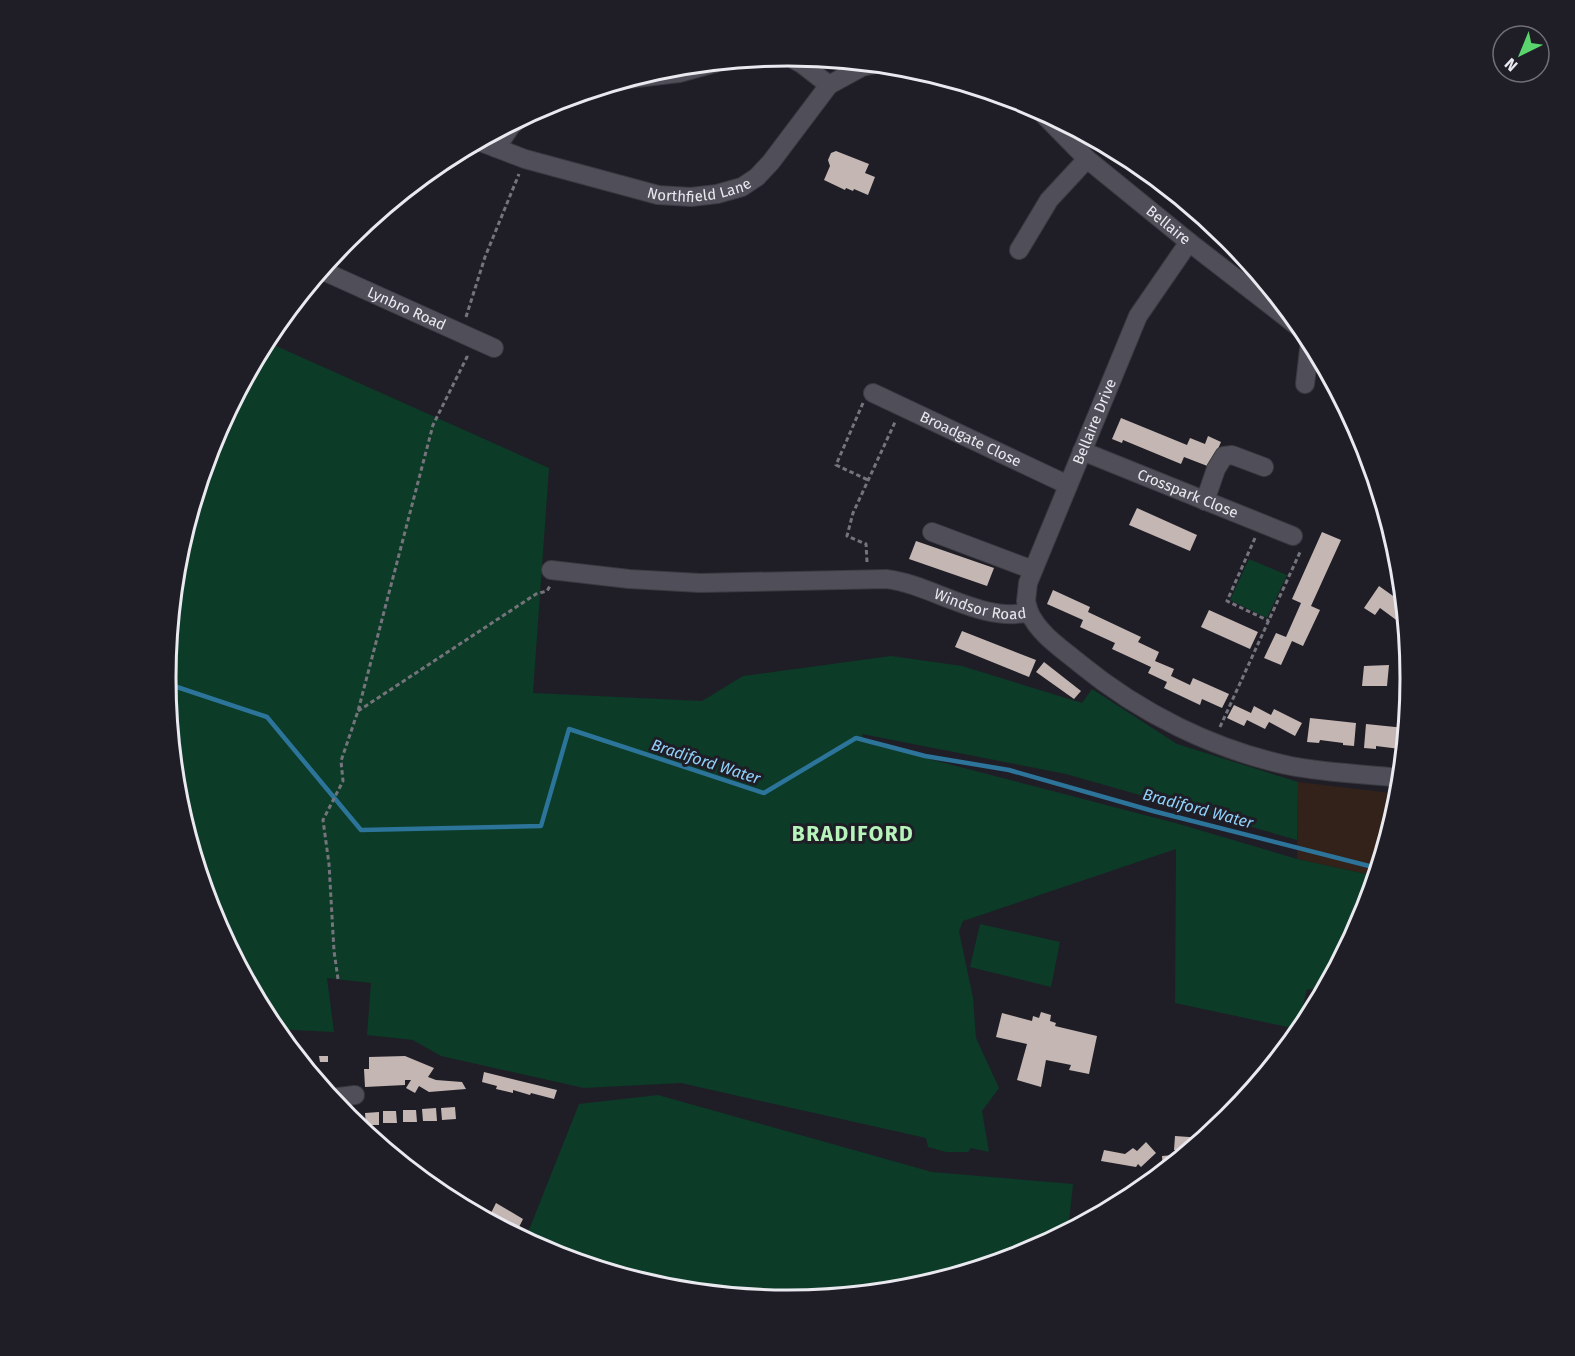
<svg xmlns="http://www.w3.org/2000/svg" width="1575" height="1356" font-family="'Fira Sans',sans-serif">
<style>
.industrial{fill:#332219}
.green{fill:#0c3b27}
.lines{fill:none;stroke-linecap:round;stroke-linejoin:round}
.stream{stroke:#2d749b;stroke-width:4.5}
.building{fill:#c4b6b2}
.minor-casing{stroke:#3a3a41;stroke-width:20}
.path{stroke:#75747c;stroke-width:3;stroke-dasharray:4.5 3;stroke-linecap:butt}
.minor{stroke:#504f59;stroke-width:18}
.labels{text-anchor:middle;stroke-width:6;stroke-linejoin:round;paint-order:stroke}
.street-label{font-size:15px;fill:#eae9ef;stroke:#1f1e27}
.water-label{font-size:16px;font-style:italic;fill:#91d2fb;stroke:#1f1e27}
.district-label{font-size:21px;font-weight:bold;letter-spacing:1.5px;fill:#b6f4bb;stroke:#1f1e27}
.rim{fill:none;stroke:#eae9ef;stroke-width:3}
</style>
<rect width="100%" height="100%" fill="#1f1e27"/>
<path class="industrial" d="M1298 782 1399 794 1375 876 1297 859Z"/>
<path class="green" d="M265 341 549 468 533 693 702 701 743 676 891 656 962 666 1082 703 1092 689 1177 744 1298 782 1297 840 1066 774 862 734 864 742 1179 824 1297 859 1375 876 1362 917 1322 991 1307 989 1297 1029 1175 1003 1176 849 963 921 959 931 973 998 976 1038 999 1088 982 1111 989 1152 971 1148 968 1152H946L928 1147 926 1138 681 1083 584 1088 441 1056 413 1040 367 1035 371 983 327 978 334 1032 274 1029 212 916 177 799 165 678 177 556 213 439Z
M1249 559 1287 575 1267 618 1230 600Z
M980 924 1060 942 1051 987 970 967Z
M658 1095 932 1172 1073 1184 1068 1231 1025 1253 909 1289 787 1300 666 1288 549 1253 441 1195 394 1156 525 1240 579 1104Z"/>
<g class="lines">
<path class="stream" d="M165 683 267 717 361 830 541 826 569 729 764 793 856 738 925 756 1009 770 1153 811 1377 868"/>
</g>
<path class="building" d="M836 151 869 164 865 173 875 177 868 195 854 189 853 191 846 188 845 190 824 180 830 166 828 160 831 153Z
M1121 418 1187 445 1190 438 1205 444 1208 436 1221 442 1210 467 1184 457 1181 464 1123 440 1122 443 1112 439Z
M1137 508 1197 535 1190 551 1129 525Z
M1322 532 1341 540 1311 606 1320 610 1303 646 1292 641 1281 665 1264 658 1276 633 1286 637 1301 603 1292 599Z
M916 541 994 568 987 586 909 559Z
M1379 586 1403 603 1405 623 1403 625 1380 608 1375 615 1364 608Z
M1053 590 1090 607 1088 612 1141 637 1138 642 1159 652 1155 661 1174 669 1171 676 1190 685 1193 678 1229 694 1222 708 1202 699 1200 705 1164 688 1167 682 1148 673 1151 667 1112 649 1115 643 1080 627 1083 620 1047 604Z
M1209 610 1258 632 1250 649 1201 627Z
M962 631 1036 660 1029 677 955 647Z
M1044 662 1081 691 1074 699 1036 672Z
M1389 665 1387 686H1362L1364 666Z
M1234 705 1251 713 1254 706 1271 715 1274 709 1302 723 1295 736 1269 722 1265 729 1247 720 1244 726 1227 718Z
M1310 718 1356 723 1354 746 1343 745V743L1320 740 1319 743 1307 742Z
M1366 724 1405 728 1403 752 1400 751V749L1376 746V749L1364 748Z
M1041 1012 1051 1015 1050 1021 1056 1023 1055 1026 1097 1036 1089 1074 1069 1070 1071 1065 1046 1060 1041 1087 1017 1080 1027 1044 996 1037 1002 1013 1032 1021 1033 1016 1039 1018Z
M319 1056H328V1062H320Z
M405 1056 434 1068 428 1077 436 1080 462 1082 466 1089 429 1092 419 1086 415 1093 406 1088 411 1080H405V1085L365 1087 364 1069H369V1057Z
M484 1072 557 1090 554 1099 531 1093 530 1095 513 1090V1093L496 1089 497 1086 482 1082Z
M455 1107 456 1119 442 1120 441 1108Z
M436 1108 437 1121H423L422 1109Z
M403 1110H416L417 1122H403Z
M383 1111H396L397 1123H383Z
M379 1112V1125H366L365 1113Z
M1175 1136 1203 1138 1188 1151 1174 1150Z
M1146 1142 1156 1153 1141 1167 1138 1164 1136 1167 1101 1161 1104 1150 1125 1154 1133 1148 1137 1151Z
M1174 1155V1162L1163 1169 1162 1156Z
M496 1203 523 1219 517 1231 490 1215Z"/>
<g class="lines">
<defs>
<g id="minor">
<path d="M787 56 802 64 829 85"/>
<path d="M628 79 679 73 715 63"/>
<path id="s1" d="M1040 111 1087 159 1189 242 1305 332"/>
<path id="s2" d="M478 141 525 159 658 195 691 197 717 194 742 187 757 177 771 162 829 85 862 67 875 64"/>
<path d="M496 148 511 126 519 119"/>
<path d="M1019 250 1049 200 1087 159"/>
<path id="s3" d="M321 270 494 348"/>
<path d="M1305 384 1310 341"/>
<path id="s4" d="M873 393 1068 485"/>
<path id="s5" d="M1082 451 1293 536"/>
<path d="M1205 501 1216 469 1224 456 1232 455 1264 467"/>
<path d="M932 532 1033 570"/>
<path id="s6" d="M551 570 629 579 700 583 886 579C931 584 983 624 1029 612 1039 634 1061 648 1079 663 1140 713 1214 750 1291 766 1327 773 1364 774 1400 778"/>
<path id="s7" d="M1029 612 1026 601 1028 583 1138 316 1189 242"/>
<path d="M331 1098 355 1095"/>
</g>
</defs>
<use href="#minor" class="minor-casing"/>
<path class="path" d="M466 317 485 257 519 174
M863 403 836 465 868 480
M1255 538 1227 601 1269 621
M867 562 866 544 847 536 853 513 896 420
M358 711 536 594 547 591 550 586
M1220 727 1301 550
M338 979 334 951 329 864 323 820 343 781 341 761 358 711 433 425 467 357V353"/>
<use href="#minor" class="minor"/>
</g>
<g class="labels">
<g class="street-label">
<text dy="5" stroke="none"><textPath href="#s2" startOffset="230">Northfield Lane</textPath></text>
<text dy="5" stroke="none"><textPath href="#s1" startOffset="172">Bellaire</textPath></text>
<text dy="5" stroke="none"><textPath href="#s3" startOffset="94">Lynbro Road</textPath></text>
<text dy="5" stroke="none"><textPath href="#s7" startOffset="204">Bellaire Drive</textPath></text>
<text dy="5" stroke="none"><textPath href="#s4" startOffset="108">Broadgate Close</textPath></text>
<text dy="5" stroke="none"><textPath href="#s5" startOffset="114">Crosspark Close</textPath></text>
<text dy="5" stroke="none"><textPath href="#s6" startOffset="434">Windsor Road</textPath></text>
</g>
<g class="water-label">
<text transform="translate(706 761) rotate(18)" y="6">Bradiford Water</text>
<text transform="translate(1198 808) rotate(15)" y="6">Bradiford Water</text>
</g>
<g class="district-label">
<text x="853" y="841">BRADIFORD</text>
</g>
</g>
<path d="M0 0H1575V1356H0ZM176 678a612 612 0 1 1 1224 0a612 612 0 1 1-1224 0Z" fill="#1f1e27" fill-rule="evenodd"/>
<path class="rim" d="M176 678a612 612 0 1 1 1224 0a612 612 0 1 1-1224 0Z"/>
<g transform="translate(1521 54) rotate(223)"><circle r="28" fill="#1f1e27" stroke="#706f77" stroke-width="1.5"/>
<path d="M0-4.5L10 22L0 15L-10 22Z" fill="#5ad56e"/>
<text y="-9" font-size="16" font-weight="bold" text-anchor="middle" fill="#eae9ef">N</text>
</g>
</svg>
